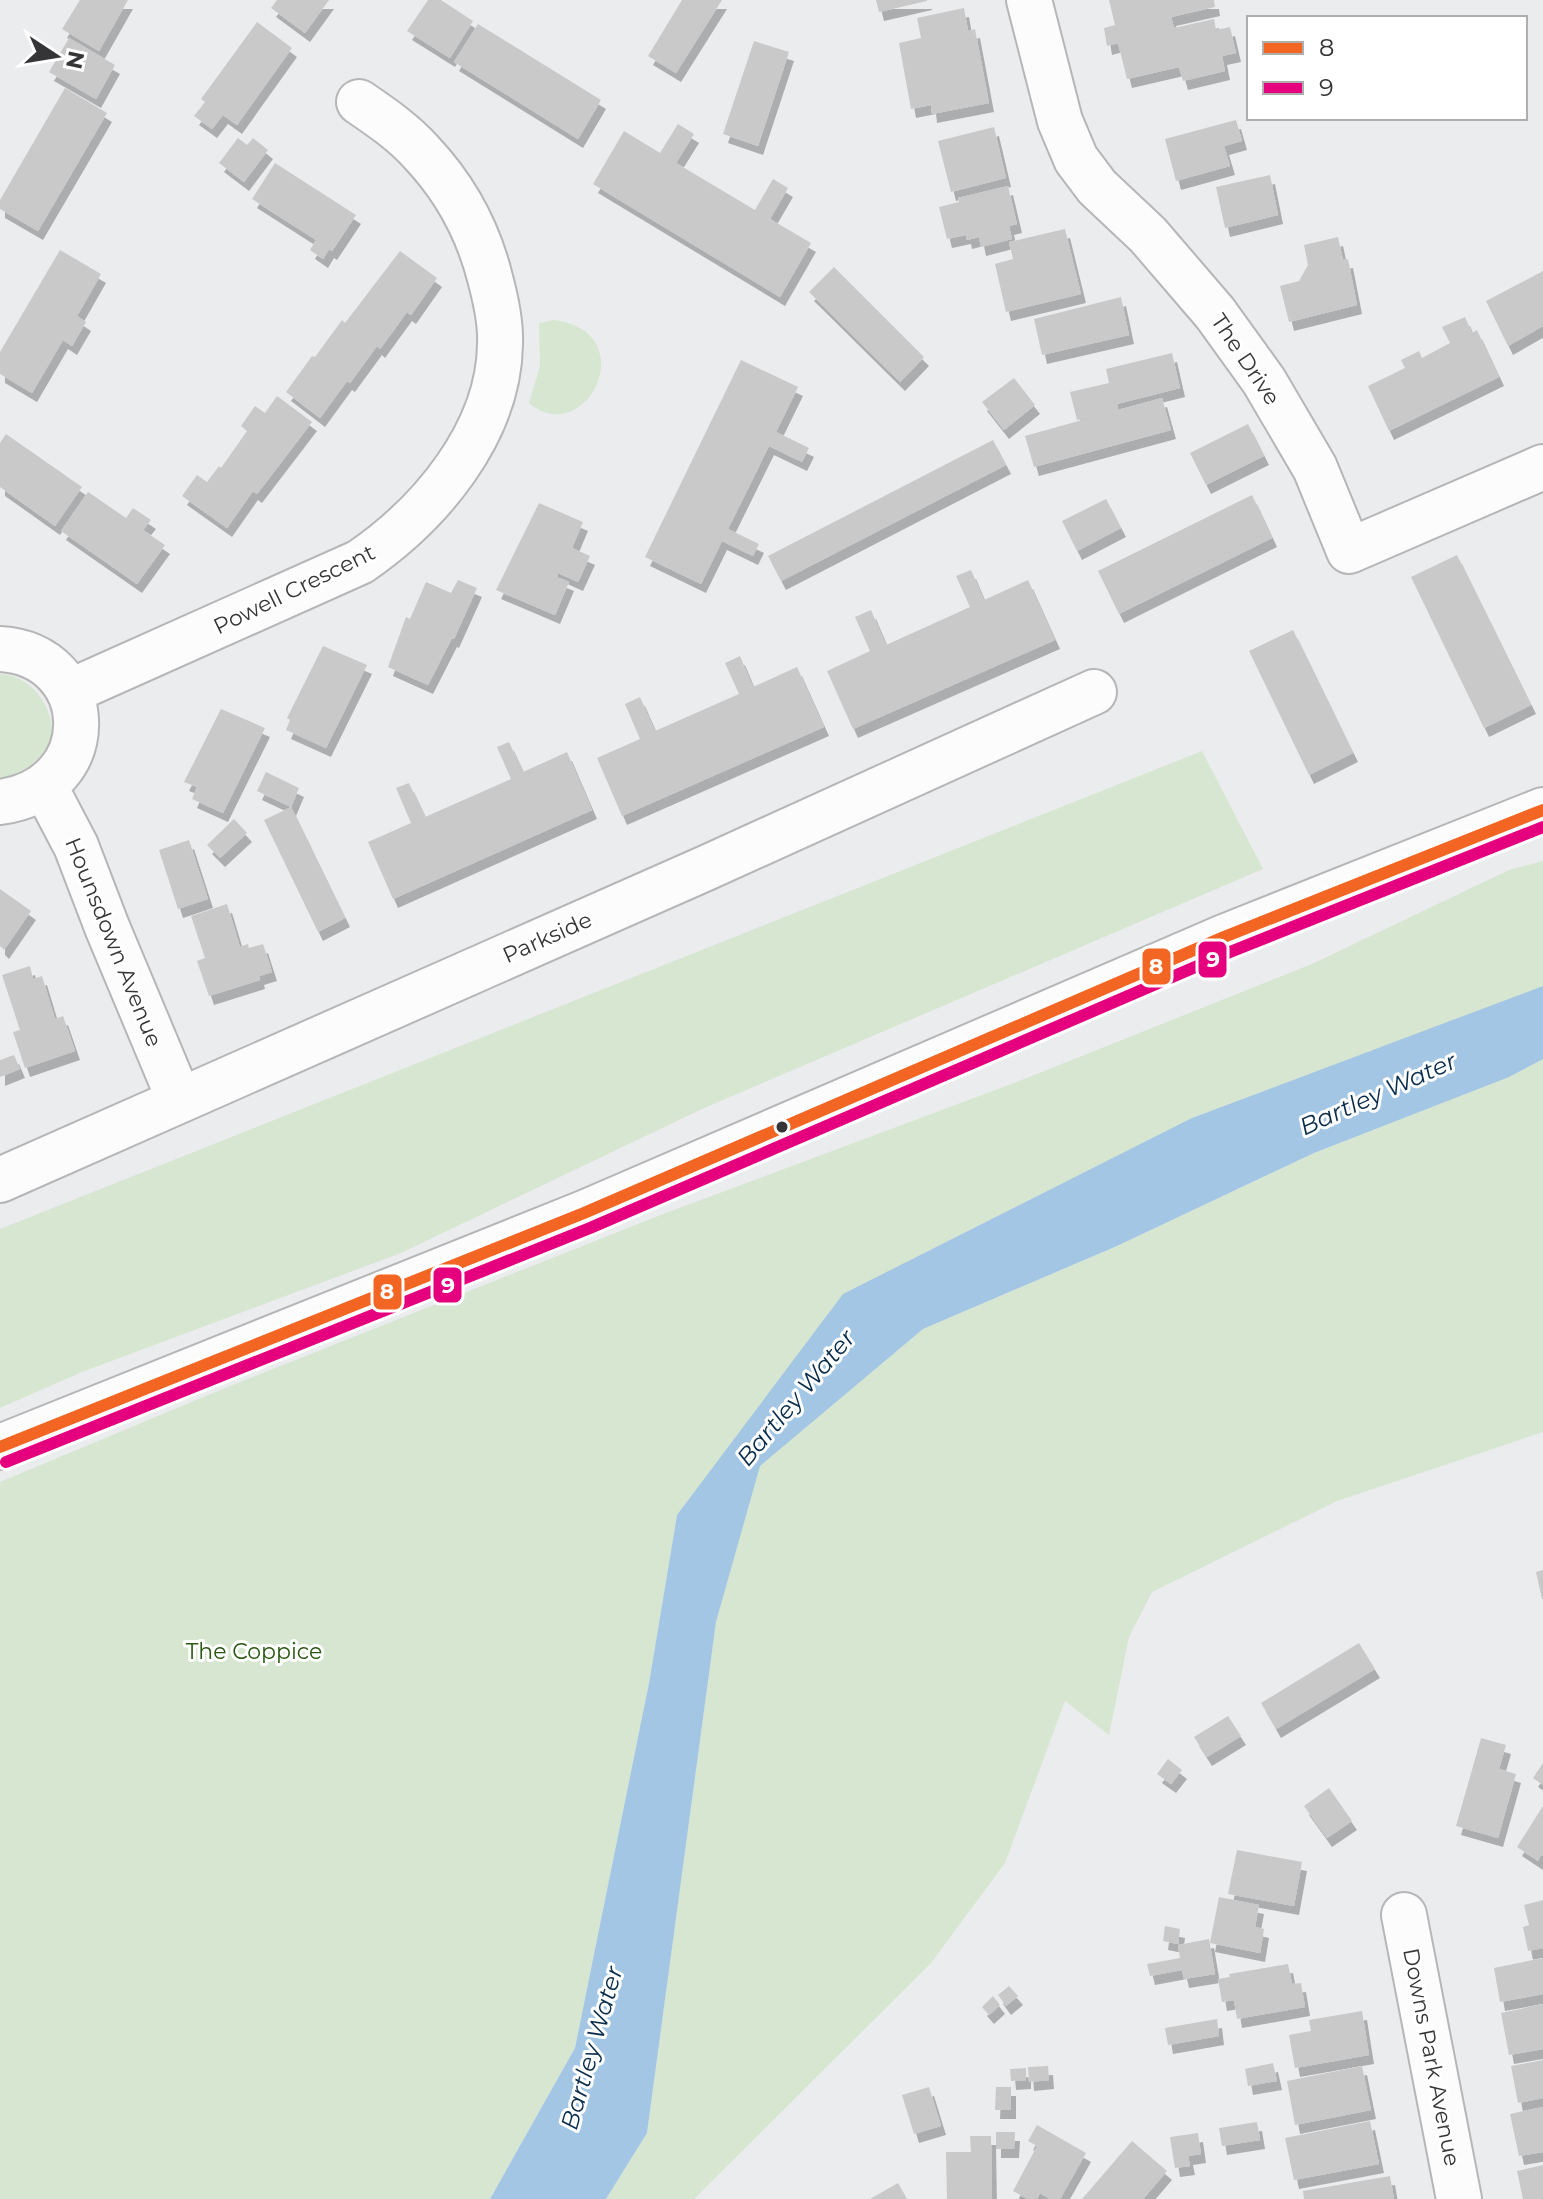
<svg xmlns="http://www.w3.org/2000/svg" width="1543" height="2199" font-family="Montserrat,sans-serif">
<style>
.green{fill:#d6e6d1}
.water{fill:#a4c6e5}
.building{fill:#c9c9ca;filter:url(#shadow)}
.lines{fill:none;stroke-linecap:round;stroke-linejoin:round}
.minor-casing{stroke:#b6b6b8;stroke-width:48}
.major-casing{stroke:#b6b6b8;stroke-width:48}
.minor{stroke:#fcfcfc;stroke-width:44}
.major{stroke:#fcfcfc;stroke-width:44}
.bus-1-casing{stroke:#fff;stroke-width:18}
.bus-2-casing{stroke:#fff;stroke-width:18}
.bus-1{stroke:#f26522;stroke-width:12}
.bus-2{stroke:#e5007d;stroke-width:12}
.bus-dot{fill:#353537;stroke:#fff;stroke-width:3}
.labels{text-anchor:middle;stroke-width:6;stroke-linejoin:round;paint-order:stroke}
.street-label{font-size:22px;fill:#353537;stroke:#fff}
.park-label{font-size:22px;fill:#285711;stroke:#fff}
.water-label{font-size:24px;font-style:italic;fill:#072b49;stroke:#fff}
.line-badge{stroke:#fff;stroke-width:3}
.badge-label{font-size:22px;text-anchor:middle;font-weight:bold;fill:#fff}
</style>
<defs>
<filter id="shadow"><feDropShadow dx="5" dy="9" stdDeviation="0" flood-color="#0004"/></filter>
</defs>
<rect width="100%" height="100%" fill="#ebecee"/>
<path class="green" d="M554 320C645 332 586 451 529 403L540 366 539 323Z
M0 674C43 675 72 738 35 767 26 774 10 778 0 782Z
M1202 751 1263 869 702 1109 401 1253 82 1372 0 1408V1229Z
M1543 861V1432L1337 1501 1152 1592 1129 1637 1109 1735 1065 1701 1005 1863 931 1963 694 2199H606L647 2133 716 1622 759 1466 923 1329 1117 1246 1314 1153 1508 1077 1428 1030 1192 1118 1175 1128 677 1515 649 1683 575 2048 490 2199H0V1482L225 1388 658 1216 1014 1083 1312 964 1509 870Z"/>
<path class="water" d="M1543 986V1059L1509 1077 1314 1153 1117 1246 923 1329 760 1466 716 1622 647 2133 606 2199H490L575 2048 649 1683 677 1515 843 1294 1192 1118Z"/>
<path class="building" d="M80 0H128L99 51 62 29Z
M277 0H329L305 33 271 8Z
M428 0H441L473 21 450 58 407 31Z
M682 0H722L676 73 648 56Z
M876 0H927V1L879 12Z
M1109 0H1214L1215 7 1171 17 1174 28 1214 19 1216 30 1230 27 1236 53 1222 56 1225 71 1183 81 1179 67 1127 79 1118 43 1107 46 1104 28 1115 25Z
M964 8 968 31 975 29 989 103 932 114 931 105 911 109 899 43 921 38 917 18Z
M257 22 292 48 237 125 223 115 212 129 194 116 205 102 201 99Z
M478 24 601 100 578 139 454 62Z
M69 38 115 65 96 99 49 72Z
M754 41 789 52 758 146 723 134Z
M65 88 107 113 38 231 0 209V200Z
M1236 120 1242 141 1224 146 1230 166 1176 181 1165 139Z
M678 124 694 134 676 163 755 210 773 179 788 188 770 219 811 243 780 297 593 184 624 131 660 153Z
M994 127 1006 178 951 192 938 141Z
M238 138 247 145 253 138 268 150 244 182 219 163Z
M275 163 356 215 332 251 329 249 323 259 310 250 316 240 252 199Z
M1270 175 1278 215 1225 228 1216 187Z
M1008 186 1017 224 1009 226 1012 239 981 247 979 237 967 240 966 235 947 239 939 207 959 202 958 198Z
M1065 229 1081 294 1006 312 995 264 1013 259 1009 242Z
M1338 237 1343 260 1348 259 1357 305 1289 322 1280 286 1299 281 1308 265 1304 245Z
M60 250 101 274 77 316 86 322 72 346 63 340 32 393 0 374V352Z
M400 251 437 278 411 315 407 312 380 349 377 346 350 383 347 381 320 418 286 392 312 356 315 357 342 320 345 323Z
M834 267 924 357 900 382 809 292Z
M1543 271V326L1508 346 1486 301Z
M1121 297 1129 335 1042 355 1034 319Z
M1465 317 1472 333 1477 330 1499 377 1389 431 1368 386 1405 368 1401 360 1419 351 1422 358 1450 343 1442 327Z
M1172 353 1180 388 1117 404 1118 410 1162 398 1171 430 1034 467 1025 436 1100 415 1077 420 1070 392 1109 383 1106 369Z
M741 360 798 387 776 432 809 448 802 462 769 446 728 529 759 544 753 556 722 541 701 584 645 557Z
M1014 378 1035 405 1004 430 982 402Z
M277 396 312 422 257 494 253 491 227 528 182 496 197 475 207 482 219 466 221 468 247 431 241 426 255 406 265 413Z
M1248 424 1264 456 1206 485 1190 453Z
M6 434 82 487 55 526 0 487V443Z
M993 440 1006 465 781 581 768 556Z
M88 492 126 518 133 508 151 520 143 530 165 545 137 584 61 531Z
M1252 495 1272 538 1119 614 1098 571Z
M1106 499 1121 528 1077 551 1062 521Z
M539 503 583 522 572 548 590 556 578 582 558 573 557 577 569 582 555 615 496 590Z
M1457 555 1531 705 1484 728 1411 577Z
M971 570 984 600 1028 580 1055 640 853 729 827 671 870 651 855 617 871 610 886 645 970 607 956 576Z
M458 580 477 588 454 639 452 638 428 685 388 667 406 617 410 619 426 582 451 593Z
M1293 630 1353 753 1309 775 1249 651Z
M323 646 367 665 326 748 286 730 290 720 287 718Z
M740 656 753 687 797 667 824 727 622 816 597 758 640 739 625 704 640 697 655 731 739 694 725 663Z
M221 709 265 728 223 813 192 799 197 787 184 782Z
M509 742 523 772 567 752 592 810 393 899 368 842 411 823 396 788 409 783 425 817 511 779 497 747Z
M266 772 299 788 291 807 257 791Z
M291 807 345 918 318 932 264 820Z
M234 819 247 833 220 858 207 845Z
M189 840 208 899 178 909 159 850Z
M0 889 31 911 4 950 0 946Z
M227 904 240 947 248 944 249 948 263 944 272 972 259 976 260 980 209 996 197 961 205 958 191 916Z
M30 966 33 979 42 976 55 1019 63 1016 75 1051 25 1068 13 1032 20 1030 2 975Z
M14 1055 20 1069 0 1077V1060Z
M1543 1570V1599H1542L1536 1572Z
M1359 1643 1375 1669 1276 1729 1261 1703Z
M1228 1716 1241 1736 1207 1757 1194 1737Z
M1481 1738 1506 1745 1499 1769 1516 1774 1498 1838 1456 1826Z
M1168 1759 1182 1770 1171 1784 1157 1774Z
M1543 1763V1785L1533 1778Z
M1329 1788 1352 1821 1327 1838 1304 1806Z
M1543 1806V1856L1541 1855 1538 1861 1517 1847Z
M1237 1850 1302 1862 1294 1906 1228 1894Z
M1219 1897 1259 1905 1255 1927 1264 1929 1260 1953 1210 1943Z
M1543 1900V1948L1528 1951 1523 1927 1529 1925 1524 1905Z
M1165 1926 1180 1929 1178 1944 1163 1941Z
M1209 1939 1215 1974 1184 1979 1182 1970 1150 1976 1147 1964 1180 1958 1178 1945Z
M1543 1958V1994L1500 2002 1494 1968Z
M1288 1964 1292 1984 1301 1983 1305 2007 1237 2019 1234 2000 1222 2002 1218 1979 1230 1977 1229 1974Z
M1009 1986 1018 1996 1006 2006 998 1995Z
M993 1996 1000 2005 989 2015 982 2007Z
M1543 2004V2049L1509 2055 1501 2013Z
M1362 2011 1369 2055 1295 2068 1289 2035 1311 2031 1309 2020Z
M1217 2019 1219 2036 1168 2045 1165 2028Z
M1543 2060V2098L1518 2103 1511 2066Z
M1273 2063 1277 2081 1248 2086 1245 2069Z
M1048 2066 1049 2080 1029 2082 1028 2067Z
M1362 2066 1371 2110 1295 2125 1287 2081Z
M1026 2068V2080L1011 2081 1010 2069Z
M929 2087 941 2126 914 2134 902 2095Z
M996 2087H1011V2110H995Z
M1543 2107V2152L1519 2156 1510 2114Z
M1370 2121 1379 2164 1294 2180 1285 2138Z
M1257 2122 1260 2140 1222 2146 1219 2128Z
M1037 2125 1086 2153 1060 2199H1050L1040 2193 1037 2199H1028L1013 2191 1037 2146 1028 2141Z
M996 2132H1015L1014 2149H996Z
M1198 2133 1201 2154 1188 2156 1190 2166 1175 2168 1170 2137Z
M970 2136H991L992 2199H947L946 2152H971Z
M1132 2141 1167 2171 1143 2199H1082Z
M1543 2165V2199H1523L1517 2171Z
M1390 2176 1394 2199H1304L1303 2191Z
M898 2183 907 2199H870Z"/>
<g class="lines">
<defs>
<path id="minor" d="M1029 0 1060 121 1076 159 1097 187 1148 235 1215 313 1264 381 1315 468 1349 551 1543 467
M0 649C99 655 104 788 0 802
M69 692 360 562C430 514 499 433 500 344 501 322 496 300 490 278 478 230 455 188 421 152 403 132 381 117 359 102
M45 787 76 846 107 927 179 1099
M0 1180 706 868 1094 692
M1404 1915 1459 2199"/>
<path id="major" d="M0 1447 584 1213 1224 937 1543 810"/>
</defs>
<use href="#minor" class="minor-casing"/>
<use href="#major" class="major-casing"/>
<use href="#minor" class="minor"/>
<use href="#major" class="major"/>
<defs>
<path id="bus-1" d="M0 1447 584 1213 1224 937 1543 810"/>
<path id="bus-2" d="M6 1462 590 1228 1230 952 1543 827"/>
</defs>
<use href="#bus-1" class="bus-1-casing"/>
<use href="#bus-2" class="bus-2-casing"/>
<use href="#bus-1" class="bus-1"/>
<use href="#bus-2" class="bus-2"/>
</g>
<circle class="bus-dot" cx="782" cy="1127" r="7"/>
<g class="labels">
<g class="street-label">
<text transform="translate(1246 359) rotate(56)" y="8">The Drive</text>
<text transform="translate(294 589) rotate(-26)" y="8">Powell Crescent</text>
<text transform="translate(547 937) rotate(-24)" y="8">Parkside</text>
<text transform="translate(114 942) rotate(68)" y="8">Hounsdown Avenue</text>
<text transform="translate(1432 2057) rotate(79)" y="8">Downs Park Avenue</text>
</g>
<g class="park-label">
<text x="254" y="1659">The Coppice</text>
</g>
<g class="water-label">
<text transform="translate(1378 1094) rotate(-24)" y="8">Bartley Water</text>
<text transform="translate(796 1398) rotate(-50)" y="8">Bartley Water</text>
<text transform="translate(592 2048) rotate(-74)" y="8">Bartley Water</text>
</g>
</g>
<g class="line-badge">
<rect x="1197" y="940" width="31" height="39" rx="8" fill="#e5007d"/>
<rect x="1141" y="947" width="31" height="39" rx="8" fill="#f26522"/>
<rect x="432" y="1266" width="31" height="38" rx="8" fill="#e5007d"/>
<rect x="372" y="1273" width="31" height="38" rx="8" fill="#f26522"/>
</g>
<g class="badge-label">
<text x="1213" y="967">9</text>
<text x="1156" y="974">8</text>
<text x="448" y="1293">9</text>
<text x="387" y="1299">8</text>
</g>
<rect x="1247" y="16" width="280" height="104" fill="#ffffff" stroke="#aeaeaf" stroke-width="2"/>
<rect x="1263" y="42" width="40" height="12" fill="#f26522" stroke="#aeaeaf" stroke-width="2"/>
<text x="1319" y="56" font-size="24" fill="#353537">8</text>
<rect x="1263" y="82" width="40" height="12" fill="#e5007d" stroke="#aeaeaf" stroke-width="2"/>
<text x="1319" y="96" font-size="24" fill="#353537">9</text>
<g transform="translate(56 56) rotate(102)" stroke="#ffffff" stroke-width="6" paint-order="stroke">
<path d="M0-6L14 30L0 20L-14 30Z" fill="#353537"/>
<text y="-12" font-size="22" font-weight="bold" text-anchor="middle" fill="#353537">N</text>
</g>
</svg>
